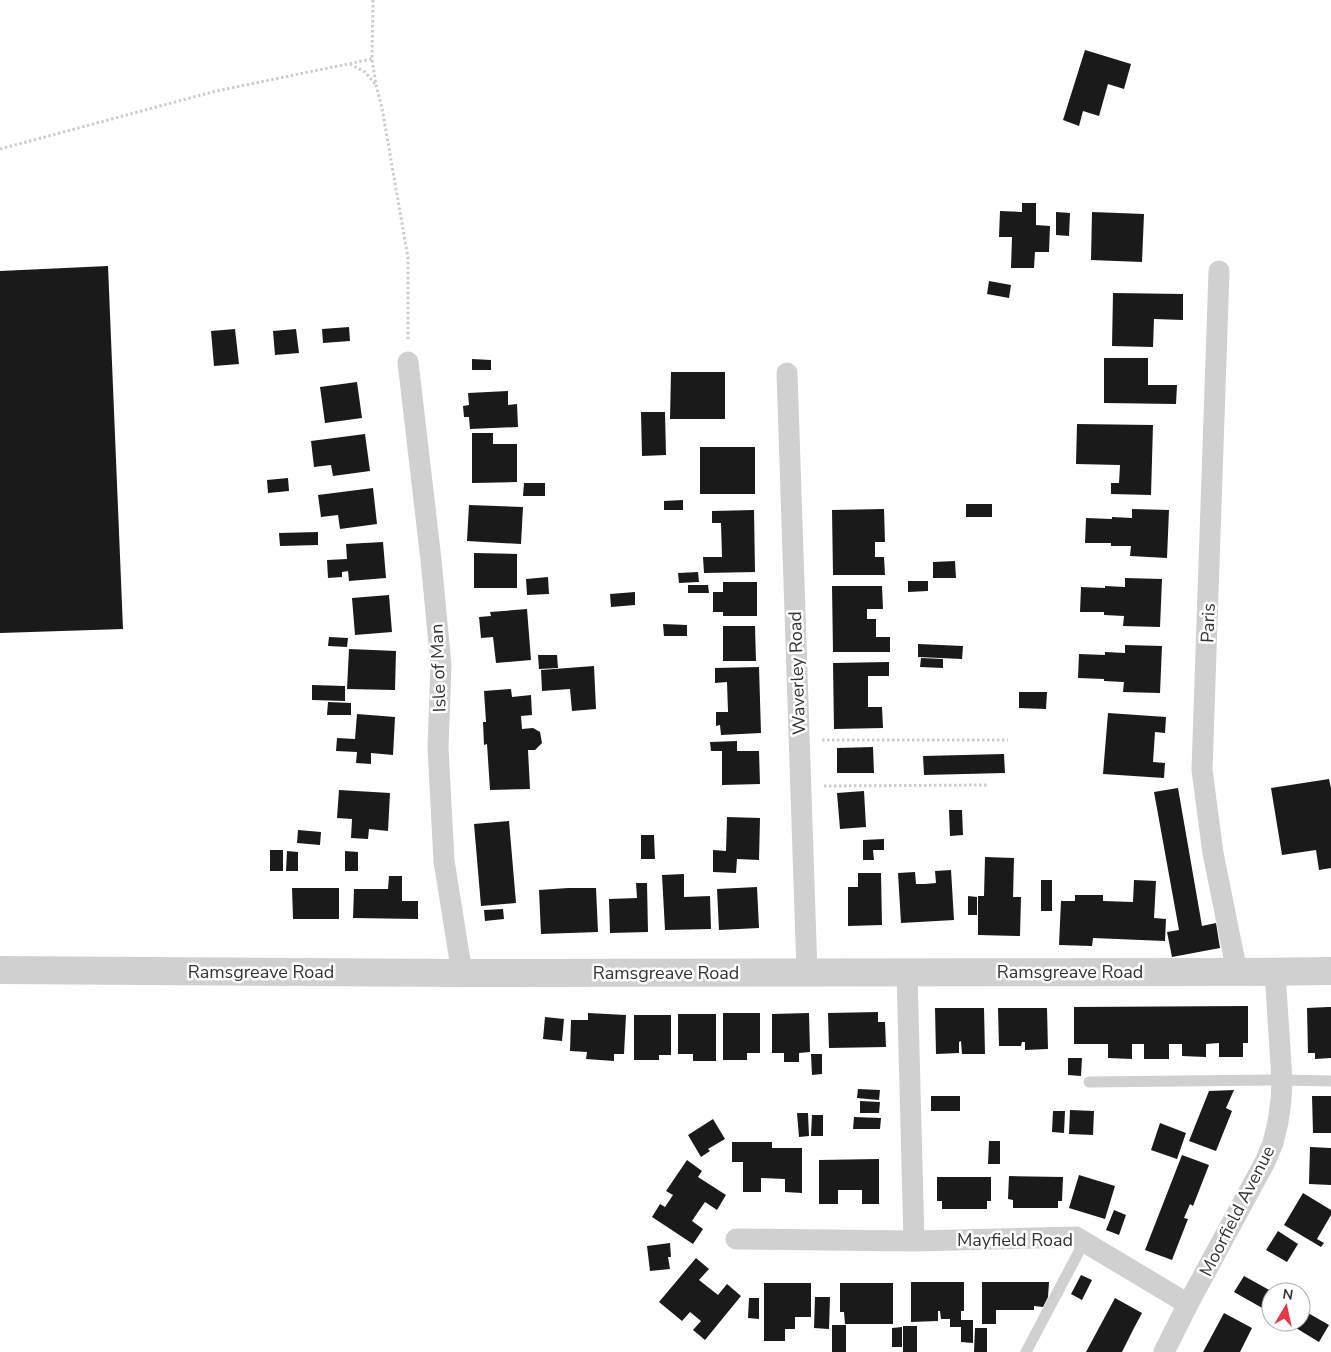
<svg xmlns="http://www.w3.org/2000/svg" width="1331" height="1352" font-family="'Nunito Sans',sans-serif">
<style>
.building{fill:#1a1a1a}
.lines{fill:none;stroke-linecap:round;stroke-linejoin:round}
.path{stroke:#cdcdcd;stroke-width:3;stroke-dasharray:2.5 2.5;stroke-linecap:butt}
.service{stroke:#d0d0d0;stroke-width:11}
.minor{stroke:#d0d0d0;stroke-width:21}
.tertiary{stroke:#d0d0d0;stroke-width:28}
.labels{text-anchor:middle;stroke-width:5;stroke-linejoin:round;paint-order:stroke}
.street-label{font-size:18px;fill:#333;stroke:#fff}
</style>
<rect width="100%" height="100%" fill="#fff"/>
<path class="building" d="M1085 50 1131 64 1124 89 1108 84 1099 116 1083 111 1079 126 1063 120Z
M1022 203H1036V225L1050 226 1049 252H1035L1034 268H1011L1012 237H999L1000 211 1022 212Z
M1056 212 1070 213 1069 236 1056 235Z
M1092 212 1144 214 1142 262 1091 260Z
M108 266 123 629 0 633V271Z
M989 281 1011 285 1009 298 987 294Z
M1113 293 1183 294V320L1154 319 1153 347 1112 346Z
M349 327 350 341 323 343 322 329Z
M235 329 239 364 214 366 211 331Z
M296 329 299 353 275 355 273 331Z
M1104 358H1148V385H1177L1176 404 1104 403Z
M472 359 491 360V370H472Z
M671 372H725V419H670Z
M357 382 362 418 325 423 320 387Z
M508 391V405L517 404 518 427 470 429 469 417H464L463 406 469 405 468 393Z
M641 412H665L666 455 642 456Z
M1077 424 1153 425 1151 495 1111 494V483H1119L1120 465 1076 464Z
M472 433H493V444H517V482L472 483Z
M365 434 370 471 333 476 331 465 314 467 311 441Z
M700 447H755V494H700Z
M288 478 289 491 268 493 267 480Z
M524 483H545V496H523Z
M373 488 377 524 340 529 338 515 321 517 318 495Z
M683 500V510H664V501Z
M966 504H992V517H966Z
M469 505 523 507 521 544 467 541Z
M884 509 885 542H875V557H884L885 575H833L832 510Z
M1132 509 1169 510 1167 558 1130 556 1131 546H1111V543H1085L1086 518 1112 519V517L1132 518Z
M754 510 755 572 704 573 703 557H722L721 523H712V511Z
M318 532V545L280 546 279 533Z
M383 542 386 578 349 581 348 571 342 572V577L328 578 327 560 347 559 346 544Z
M474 553 517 554V588H474Z
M955 561 956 578H933V562Z
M698 572 699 582 679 583 678 573Z
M548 577 549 594 527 595 526 579Z
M1125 578 1162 579 1160 627 1123 626 1124 616 1104 615V612H1080L1081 587 1105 588V586L1125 587Z
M908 581H928V591L908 592Z
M723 582H757V616H723V612H713V592H723Z
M688 585H708L709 593H688Z
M832 586H882L883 609H867V619H876V637H890V652H833Z
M635 592V605L611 607 610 594Z
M389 595 392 632 355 635 352 598Z
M527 609 531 660 496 663 493 637 481 638 479 617 491 616 490 612Z
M663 624 687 625V636H664Z
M723 626H755L756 661H723Z
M329 637 348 638 347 647 328 646Z
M918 644 963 646 962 659 918 657Z
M1125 645 1162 646 1160 693 1123 692 1124 682 1104 681V679L1078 678 1079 654 1105 655V652L1125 653Z
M349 649 396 651 395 690 347 689Z
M538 655H557L558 668 539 669Z
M921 658 943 659V668L920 667Z
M889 662V676H868V707H882L883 728 834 729 833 663Z
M594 666 596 709 572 711 570 689 542 691 541 670Z
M759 667 761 733 721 735 720 725 716 726V712H728L727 682 715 683V668Z
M312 685 345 686V701L312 700Z
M511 689 512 697 531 695 532 715 521 716 522 729 533 728 540 732 542 743 535 750H528L530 789 490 790 487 744 484 745 483 722H486L484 691Z
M1019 692H1047L1046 709 1019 708Z
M328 702 351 703V715H327Z
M1108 713 1166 717 1165 733 1155 732 1153 762 1165 763 1164 778 1103 774Z
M357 714 395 717 393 755 371 753V764L356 763 357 752 336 751 337 738 355 739Z
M737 741V751H759L760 784 722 785V751H711L710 742Z
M873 747 874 773H837V748Z
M1004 754 1005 773 924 775 923 756Z
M1329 779 1331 788V868L1319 870 1316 850 1282 855 1271 788Z
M1178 788 1202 926 1216 923 1220 948 1172 957 1167 932 1179 930 1154 792Z
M339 790 390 793 388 831 369 829 368 839 351 838 352 819 337 818Z
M864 791 866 827 840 829 837 793Z
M949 810H962L963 835 950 836Z
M727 817 760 818 759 860 737 859 736 873 713 872V850L726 851Z
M509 821 516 903 481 906 474 824Z
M298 830 321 832 320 845 297 843Z
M641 835H654L655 859H641Z
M884 839V850H873L874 860H863V840Z
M270 850H283V871H270Z
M287 851 298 852V871H286Z
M345 851 358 852V871H345Z
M985 857 1014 858 1013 897H1021L1020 936 978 935V896H984Z
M951 870 954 920 901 923 898 873 915 872 916 884H925L936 883 935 871Z
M858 873H881L882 925 848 926V887H858Z
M684 874V897L710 896 711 929 665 930 662 875Z
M389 876H402V901H418V919L353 918 354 889H388Z
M1041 880H1052V911H1041Z
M1134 880 1156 881 1154 918 1166 919 1165 941 1093 938 1092 946 1059 945 1061 901H1075V895H1103V901L1133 902Z
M636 883H647L648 932 610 933 609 899 637 898Z
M757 887 759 928 719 930 717 889Z
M292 888H339V919H293Z
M568 888H596L598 932 541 934 539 890Z
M968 896 977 897V915H968Z
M503 909 504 919 485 921 484 910Z
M1248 1006V1043H1243V1057H1219V1043L1206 1044V1057L1182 1056V1044H1169V1059H1144V1044H1132V1059L1108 1058V1044H1074V1007Z
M1328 1007H1331V1058L1315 1059V1053H1308L1307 1008Z
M935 1008H984L985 1054H962L961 1041 959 1042V1053L936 1054Z
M998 1008H1047L1048 1049 1025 1050V1042H1022L1021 1046H999Z
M878 1012V1022H885L886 1047 829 1048 828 1013Z
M588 1013 626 1015 624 1054H614V1061L586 1059 587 1052 570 1051 571 1020H588Z
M723 1013H760V1053H747V1060H723Z
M809 1013 810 1052 799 1053V1062H784V1053H772V1014Z
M678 1014H716V1061H693V1054H678Z
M634 1015H671V1055H659V1060H634Z
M545 1017 564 1019 562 1041 543 1039Z
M811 1054H822V1074L812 1075Z
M1068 1058H1082L1081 1076 1068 1075Z
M858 1089 880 1090 879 1100 857 1098Z
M1234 1090 1226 1108 1232 1111 1216 1151 1189 1141 1209 1091Z
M931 1096H960V1111H931Z
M1312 1096H1331V1133H1313Z
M860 1101 880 1102 879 1113H860Z
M1070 1110 1094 1111 1093 1135 1069 1134Z
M1053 1111H1065L1064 1133 1052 1132Z
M797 1113H808L809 1136 799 1137Z
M812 1115H823V1136H811Z
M854 1117 881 1118 880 1129H853Z
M713 1119 725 1139 708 1149 710 1151 701 1157 688 1135Z
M1160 1123 1186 1133 1177 1159 1151 1150Z
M989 1141H1000V1164H988Z
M732 1142H772V1148H802V1193L785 1192V1179L761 1178V1192H743V1162H732Z
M1310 1147 1331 1148V1185L1309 1184Z
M1182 1155 1209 1165 1193 1206 1190 1204 1184 1218 1188 1219 1172 1260 1145 1250Z
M879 1159V1204H862V1190H838V1204H819V1160Z
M687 1160 702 1171 698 1177 726 1195 717 1210 705 1202 698 1212 692 1221 703 1229 693 1244 652 1217 660 1204 665 1207 673 1195 666 1191Z
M1079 1175 1115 1186 1105 1219 1069 1208Z
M1009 1176 1063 1177 1062 1201H1058V1208H1013V1200L1008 1199Z
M937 1177H991V1201H987V1209H942V1201H937Z
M1303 1193 1331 1210V1215L1317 1239 1324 1243 1321 1247 1284 1225Z
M1114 1210 1126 1215 1119 1235 1106 1230Z
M1278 1231 1298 1244 1287 1262 1266 1250Z
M670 1243 671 1257H668L670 1269 650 1271 647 1246Z
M696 1258 709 1269 699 1280 718 1295 727 1284 741 1296 705 1340 693 1330 701 1321 690 1312 682 1321 659 1302Z
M1081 1275 1092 1280 1082 1300 1071 1294Z
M1244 1276 1271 1291V1313L1234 1292Z
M911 1282H964V1311H961V1320H973V1343L961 1342V1327H950V1319H941L940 1311H938V1321L911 1322Z
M982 1282H1049L1048 1297 1043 1307 1034 1306V1310H996V1324H982Z
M764 1283H811V1317H795V1329H785V1341H764Z
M840 1283H893V1324H845L844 1312H840Z
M815 1297H830L829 1329 814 1328Z
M749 1298H759V1319L748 1318Z
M1115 1298 1142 1313 1134 1328 1122 1352H1086Z
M1301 1309 1329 1325 1319 1342 1286 1322H1301Z
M1224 1313 1252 1328 1240 1352H1203Z
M832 1325H846V1352H832Z
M903 1326H917V1352H903Z
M902 1327V1347H892V1328Z
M975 1328H987V1352H974Z"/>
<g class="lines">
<path class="path" d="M373 0 372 59 376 85 382 108 408 258V339
M350 64 365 72 376 85
M0 149 216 91 372 59
M822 740H1008
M824 786 989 785"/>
<path class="service" d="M1089 1082 1282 1080 1331 1081
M1026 1352 1084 1242"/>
<path class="minor" d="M1219 271 1202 770 1213 853 1237 972
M408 362 431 560 441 665 438 748 444 861 462 973
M787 373 807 973
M907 973 914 1241
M736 1239 914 1241 1076 1237 1188 1304
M1164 1352 1188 1304 1265 1162 1273 1143 1278 1122 1281 1100 1282 1080 1275 972"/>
<path class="tertiary" d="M0 970 462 973 1237 972 1331 971"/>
</g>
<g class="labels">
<g class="street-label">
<text transform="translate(1208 623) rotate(-88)" y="6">Paris</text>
<text transform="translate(438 668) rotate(-92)" y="6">Isle of Man</text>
<text transform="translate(797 673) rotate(-92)" y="6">Waverley Road</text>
<text x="261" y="978">Ramsgreave Road</text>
<text x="1070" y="978">Ramsgreave Road</text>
<text x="666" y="979">Ramsgreave Road</text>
<text transform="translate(1237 1211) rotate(-63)" y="6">Moorfield Avenue</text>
<text x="1015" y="1246">Mayfield Road</text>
</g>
</g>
<g transform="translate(1286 1307) rotate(9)"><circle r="24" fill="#ffffff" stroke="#adadad"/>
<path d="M0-4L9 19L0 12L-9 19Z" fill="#e63946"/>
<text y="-8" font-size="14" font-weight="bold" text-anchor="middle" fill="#333333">N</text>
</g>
</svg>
